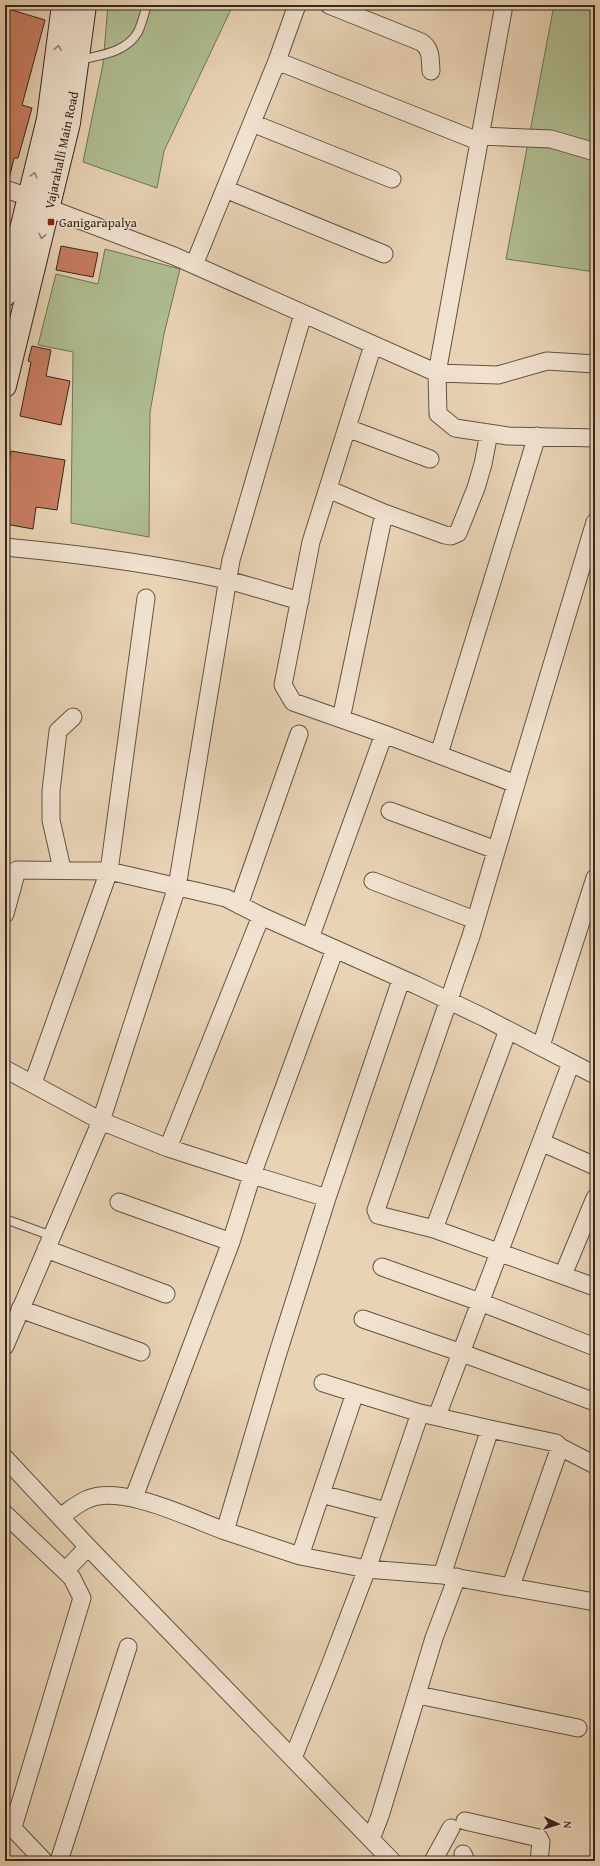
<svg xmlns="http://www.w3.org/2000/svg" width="600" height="1866" font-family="'Gentium Book Plus',serif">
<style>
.green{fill:#afbe92;stroke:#727357}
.building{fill:#c87e62;stroke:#35281c}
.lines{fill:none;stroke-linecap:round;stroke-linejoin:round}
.service-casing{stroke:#625342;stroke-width:10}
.minor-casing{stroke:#625342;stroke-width:19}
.secondary-casing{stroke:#35281c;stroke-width:24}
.service{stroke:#f0e2cf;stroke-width:8}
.minor{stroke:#f0e2cf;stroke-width:17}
.secondary{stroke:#f0e2cf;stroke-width:22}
.oneway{stroke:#928576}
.poi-dot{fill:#8f2418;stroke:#f0e2cf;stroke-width:1.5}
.labels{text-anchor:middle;stroke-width:3;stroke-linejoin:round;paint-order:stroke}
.street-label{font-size:13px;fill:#35281c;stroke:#f0e2cf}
.poi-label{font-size:13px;fill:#35281c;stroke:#f0e2cf;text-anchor:start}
</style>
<rect width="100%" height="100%" fill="#e8d3b5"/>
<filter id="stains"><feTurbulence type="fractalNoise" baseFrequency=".005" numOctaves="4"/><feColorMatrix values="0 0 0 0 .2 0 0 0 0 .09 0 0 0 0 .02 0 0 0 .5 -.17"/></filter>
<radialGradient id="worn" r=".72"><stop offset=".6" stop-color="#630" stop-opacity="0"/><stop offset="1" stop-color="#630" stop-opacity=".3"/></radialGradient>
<path class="green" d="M108 5H233L164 151 157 188 83 162 103 64Z
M554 5H595V272L506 259Z
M105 249 180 269 164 334 150 412 149 537 71 523 73 352 38 345 56 274 98 284Z"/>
<path class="building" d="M5 8 45 20 22 105 32 108 18 158H14L9 179 5 178Z
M61 246 98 253 93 277 56 270Z
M32 346 51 350 46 376 70 381 61 425 20 416 31 362 28 361Z
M11 451 65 460 57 510 36 507 33 529 5 524V485Z"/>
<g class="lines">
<defs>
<path id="service" d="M79 60C100 55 126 53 138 32 142 24 144 14 147 5
M5 1219 52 1236"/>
<path id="minor" d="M329 5 421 42C432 49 430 59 431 71
M277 61 478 141
M252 123 392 179
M479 136 551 139 595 152
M5 189 29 197 48 208 174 256 437 373 504 5
M225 189 384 254
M194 265 277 61 297 5
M373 345 311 542 283 685 293 702 384 734 516 784 471 936 376 1210 378 1215 434 1229 595 1287
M595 364 547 361 498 375 437 373 438 414 455 428 508 436 595 438
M347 428 430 459
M328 489 384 513 341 719
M384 513 445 535 451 536 458 533 476 488 483 464 489 433
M5 547C79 554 154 563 227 580 251 586 275 594 300 601
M439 754 537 436
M516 784 595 522
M390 811 496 850
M62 869 51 820V791L58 731 73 717
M373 881 475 920
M239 905 299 734
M5 914 17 870 109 871 226 898 261 916 416 985 485 1018 595 1075
M310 938 384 734
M541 1046 595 878
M5 1069 101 1121 168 1148 252 1175 335 949
M33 1083 109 871 146 598
M541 1142 595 1166
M168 1148 261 916
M119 1202 231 1242
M434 1229 508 1030
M46 1249 166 1294
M382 1267 480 1302 595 1347
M563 1275 595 1198
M20 1309 141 1352
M363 1319 462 1353 595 1402
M5 1346 101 1121 177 887 231 560 303 314
M323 1383 355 1393
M437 1416 571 1063
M490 1429 556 1443 560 1447 511 1586
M560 1447 595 1465
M5 1458 88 1547 392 1861
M321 1494 386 1511
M134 1497 231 1242 252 1175 327 1198
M5 1514 65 1571 88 1547
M60 1517C69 1511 78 1503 88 1499 122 1484 192 1519 225 1531L276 1359 327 1198 401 980
M225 1531 300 1556 367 1569 442 1575 595 1602
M300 1556 355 1393 420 1413 490 1429 442 1575
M418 1695 578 1728
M293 1758 329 1668 367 1569 420 1413
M5 1820 44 1861
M465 1821 539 1838 541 1842 539 1861
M13 1827 82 1598 72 1578 65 1571
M371 1839 380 1816 434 1638 457 1577
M463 1854 466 1861
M59 1861 128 1647
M433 1861 451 1828"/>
<path id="secondary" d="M5 295 48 119 63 5
M5 386 69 123 85 5"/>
</defs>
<use href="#service" class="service-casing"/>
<use href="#minor" class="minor-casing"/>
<use href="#secondary" class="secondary-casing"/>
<use href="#service" class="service"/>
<use href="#minor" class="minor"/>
<use href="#secondary" class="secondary"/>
</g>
<defs><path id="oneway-chevron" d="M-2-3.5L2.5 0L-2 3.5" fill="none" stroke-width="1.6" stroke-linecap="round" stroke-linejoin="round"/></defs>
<g class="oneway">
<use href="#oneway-chevron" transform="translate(58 48) rotate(-83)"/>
<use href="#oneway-chevron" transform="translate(34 175) rotate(-76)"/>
<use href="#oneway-chevron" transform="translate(42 236) rotate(104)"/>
</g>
<rect class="poi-dot" x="47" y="218" width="8" height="8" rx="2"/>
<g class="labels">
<g class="street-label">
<text transform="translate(61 150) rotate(-78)" y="5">Vajarahalli Main Road</text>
</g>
<g class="poi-label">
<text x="59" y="227">Ganigarapalya</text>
</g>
</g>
<rect width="600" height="1866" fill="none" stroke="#e8d3b5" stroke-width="20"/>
<rect x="6" y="6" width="588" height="1854" fill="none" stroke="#35281c" stroke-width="2"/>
<rect x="10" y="10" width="580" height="1846" fill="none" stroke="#35281c"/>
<g transform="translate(558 1824) rotate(94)" stroke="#f0e2cf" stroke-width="3" paint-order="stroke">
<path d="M0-3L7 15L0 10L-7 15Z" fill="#35281c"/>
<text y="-6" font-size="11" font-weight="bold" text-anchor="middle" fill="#35281c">N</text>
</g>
<rect width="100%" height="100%" filter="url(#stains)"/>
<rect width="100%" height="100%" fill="url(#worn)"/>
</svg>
